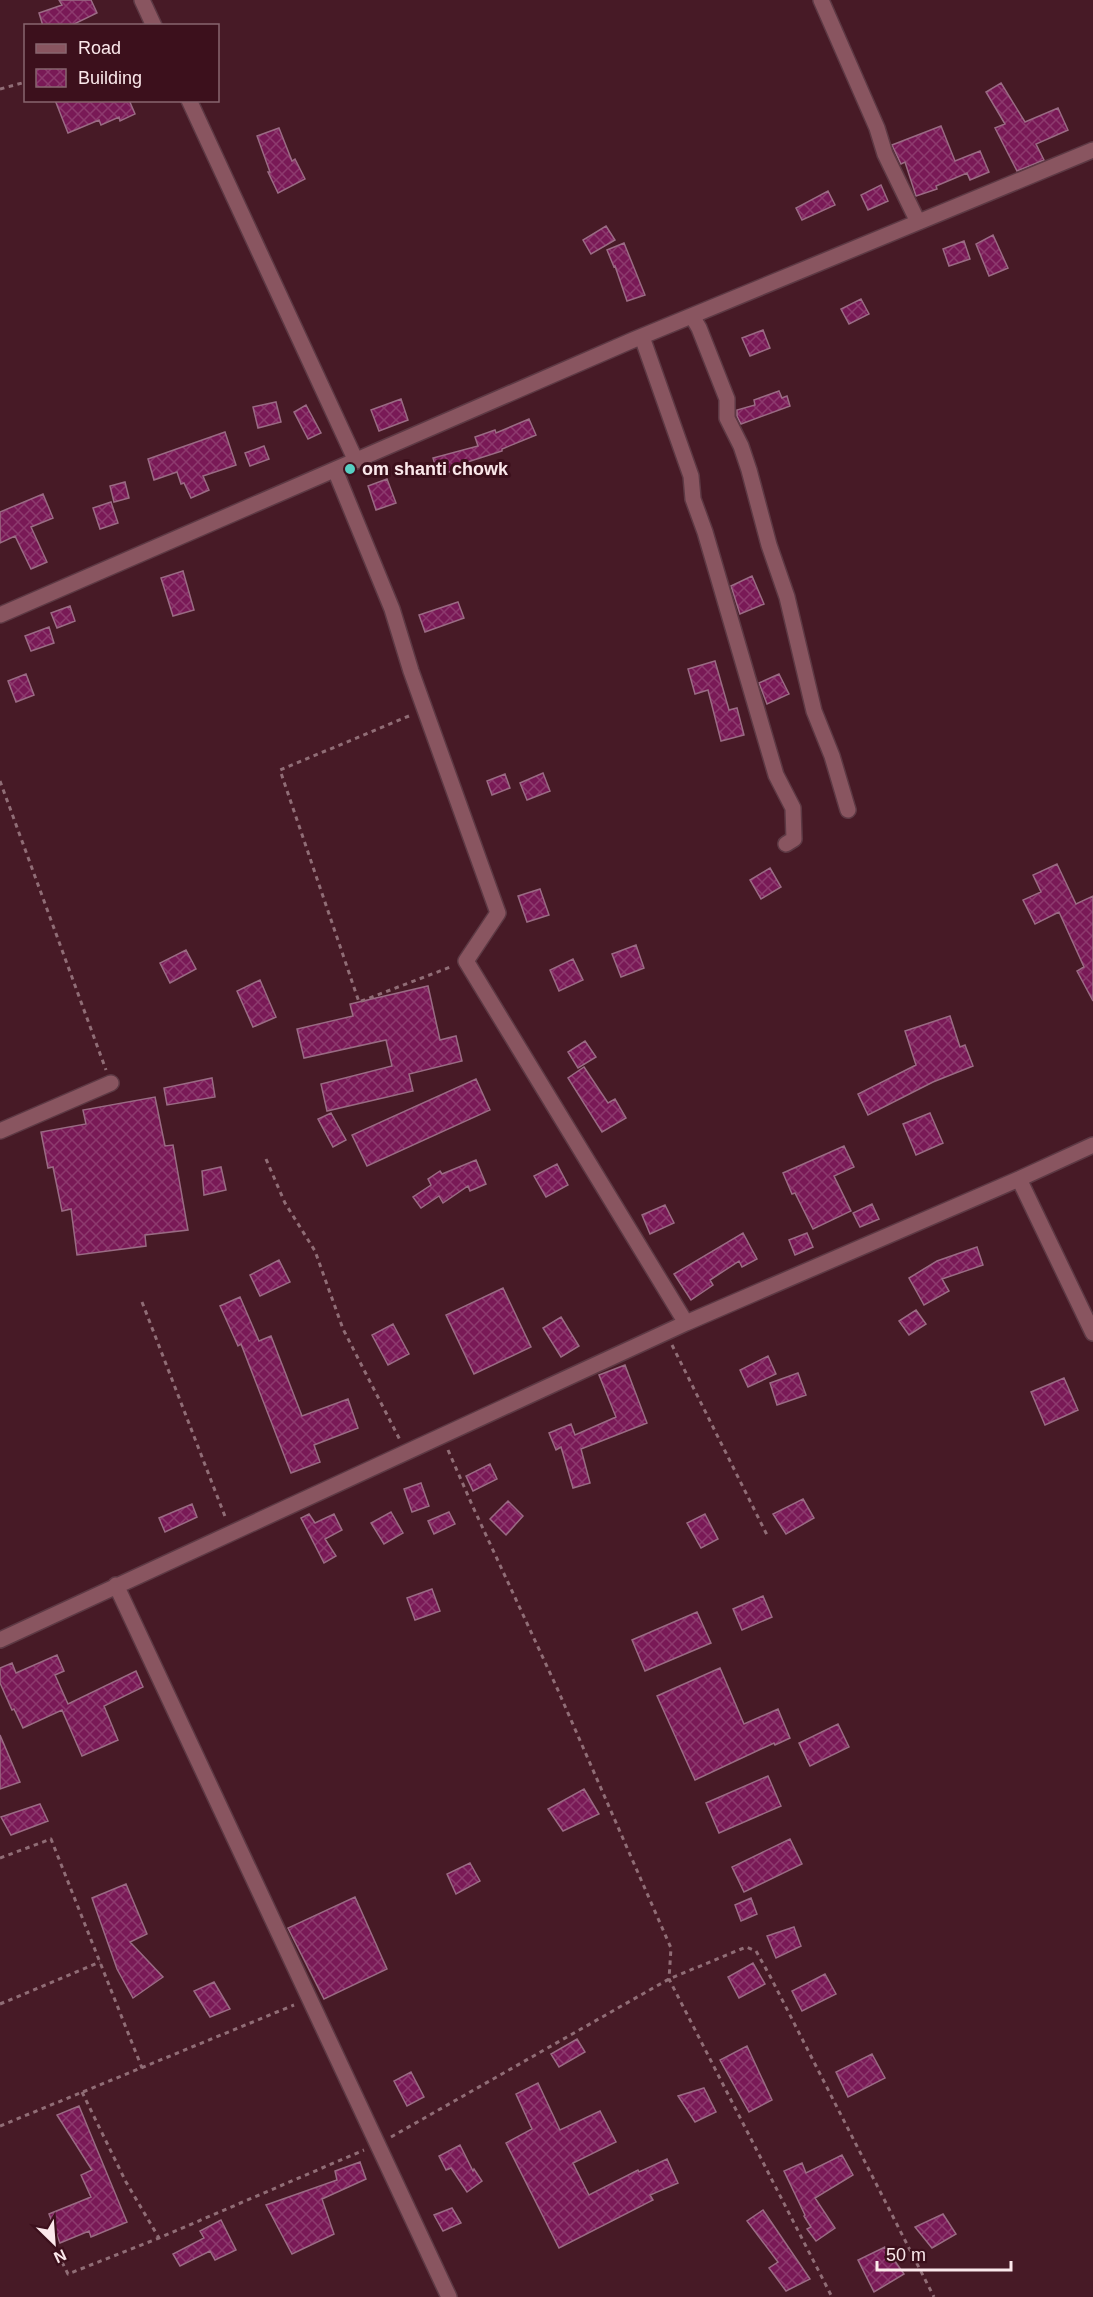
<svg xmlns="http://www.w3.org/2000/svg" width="1093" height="2297" font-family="Helvetica,sans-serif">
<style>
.building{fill:url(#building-cross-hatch);stroke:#9a6b84;stroke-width:1.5}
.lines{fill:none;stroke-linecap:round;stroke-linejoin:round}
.minor-casing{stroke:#5d3944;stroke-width:18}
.path{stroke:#906d76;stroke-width:3;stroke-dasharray:4.5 4.5;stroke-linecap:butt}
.minor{stroke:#895560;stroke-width:15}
.poi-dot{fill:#57cec2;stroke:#3c101c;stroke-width:2}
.labels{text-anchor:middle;stroke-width:6;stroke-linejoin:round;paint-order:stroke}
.poi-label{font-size:18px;font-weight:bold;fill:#fbe8eb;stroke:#3c101c;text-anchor:start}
</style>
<defs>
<pattern id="building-cross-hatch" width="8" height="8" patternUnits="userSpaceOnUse" patternTransform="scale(1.5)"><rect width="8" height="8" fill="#791956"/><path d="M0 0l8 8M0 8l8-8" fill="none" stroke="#8d3a6e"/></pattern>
</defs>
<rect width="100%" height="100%" fill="#471a26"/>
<path class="building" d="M59 0H91L97 13 70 26H43L39 13 62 5Z
M1001 83 1025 122 1058 108 1068 130 1036 144 1044 160 1017 171 995 128 1005 124 986 92Z
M55 100H129L135 114 120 121 119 117 101 125 99 120 68 133Z
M941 126 955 161 980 151 989 172 970 180 967 173 936 186 937 189 916 196 905 162 901 164 892 145Z
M279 128 292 161 295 159 305 179 278 193 268 172H270L257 136Z
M881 185 888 201 868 210 861 195Z
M828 191 835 205 802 220 796 208Z
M606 226 615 240 591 254 583 240Z
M993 235 1008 268 989 276 976 244Z
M964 241 970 259 949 266 943 249Z
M624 243 645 295 627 301 615 266 614 267 607 250Z
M861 299 869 314 849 324 841 309Z
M763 330 770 348 750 356 742 338Z
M779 391 782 398 787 396 790 406 741 424 737 416V410L755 405 754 400Z
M401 399 408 420 379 431 371 410Z
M276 402 281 422 258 428 253 407Z
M306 405 321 433 308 439 294 412Z
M529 419 536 435 502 449V451L458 465 459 469 438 475 433 458 478 446 475 437 495 430 496 433Z
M225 432 236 465 203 476 209 490 191 498 184 483 181 484 177 472 154 480 148 459Z
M264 446 269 459 250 466 245 453Z
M387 479 396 503 376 510 368 486Z
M125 482 129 498 114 502 110 486Z
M43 494 53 518 31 527 47 562 31 569 15 536 0 543V512Z
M111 502 118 523 100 529 93 508Z
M183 571 194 610 173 616 161 578Z
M752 576 764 604 740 614 731 586Z
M458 602 464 618 425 632 419 615Z
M70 606 75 621 57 628 51 613Z
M49 627 54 643 31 651 25 636Z
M715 661 729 710 737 708 744 735 721 741 708 690 695 694 688 669Z
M26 674 34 695 16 702 8 681Z
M779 674 789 694 767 704 759 683Z
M543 773 550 791 527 800 520 783Z
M505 774 510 788 492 795 487 781Z
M1057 864 1076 904 1093 896V1001L1077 971 1084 967 1059 912 1035 924 1023 900 1041 892 1033 875Z
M770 868 781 887 761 899 750 880Z
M540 889 549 915 527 922 518 896Z
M636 945 644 968 621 977 612 954Z
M186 950 196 969 170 983 160 963Z
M573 959 583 980 559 991 550 970Z
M260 980 276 1017 253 1027 237 991Z
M428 986 440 1040 456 1036 462 1061 409 1074 413 1091 327 1111 321 1084 392 1066 386 1040 304 1058 297 1029 353 1016 350 1004Z
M950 1016 960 1047 965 1045 973 1066 933 1082 868 1115 858 1094 916 1065 905 1031Z
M585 1041 596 1057 578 1068 568 1052Z
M584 1067 608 1103 615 1099 626 1118 602 1132 568 1078Z
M212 1078 215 1097 167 1105 164 1088Z
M476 1079 490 1110 367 1166 352 1135Z
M155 1097 165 1146 173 1145 188 1230 145 1235 146 1246 77 1255 71 1209 62 1211 53 1167 48 1168 41 1132 86 1124 83 1110Z
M331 1113 346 1140 333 1147 318 1119Z
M930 1113 943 1143 916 1155 903 1124Z
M844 1146 854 1167 834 1176 851 1211 813 1229 795 1193 792 1194 783 1173Z
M476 1160 486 1184 470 1191 468 1186 443 1203 439 1196 421 1208 413 1197 431 1185 428 1179 440 1171 442 1174Z
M557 1164 568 1185 546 1197 534 1176Z
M221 1167 226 1190 204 1195 202 1171Z
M872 1204 879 1219 860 1227 853 1213Z
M665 1205 674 1223 650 1234 642 1215Z
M743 1233 757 1259 742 1267 739 1261 710 1280 713 1285 691 1300 674 1274Z
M807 1233 813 1247 795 1255 789 1240Z
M977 1247 983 1265 942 1279 949 1291 924 1305 909 1278 937 1261Z
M279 1260 290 1282 260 1296 250 1275Z
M503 1288 531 1347 474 1374 446 1315Z
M240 1297 259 1341 271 1336 302 1416 348 1399 358 1428 314 1445 320 1462 291 1473 241 1344 238 1346 220 1306Z
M916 1310 926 1324 909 1335 899 1321Z
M561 1317 579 1346 561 1357 543 1328Z
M393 1324 409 1354 388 1365 372 1335Z
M768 1356 776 1374 748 1387 740 1370Z
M625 1365 647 1423 581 1449 590 1483 573 1488 561 1447 556 1450 549 1433 571 1424 575 1435 616 1417 599 1375Z
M798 1373 806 1395 777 1405 770 1383Z
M1064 1378 1078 1410 1045 1425 1031 1392Z
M490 1464 497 1479 473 1491 466 1476Z
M421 1483 429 1506 412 1512 404 1489Z
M803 1499 814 1518 786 1534 773 1514Z
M508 1501 523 1516 506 1535 490 1519Z
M192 1504 197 1517 165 1532 159 1518Z
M391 1512 403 1533 384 1544 371 1523Z
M449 1512 455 1524 434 1534 428 1521Z
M309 1514 315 1523 334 1514 342 1530 325 1539 336 1556 324 1563 301 1518Z
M705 1514 718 1539 701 1548 687 1523Z
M432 1589 440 1611 415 1620 407 1598Z
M763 1596 772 1617 742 1630 733 1609Z
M697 1612 711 1643 645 1671 632 1640Z
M57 1655 64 1671 55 1675 68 1704 136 1671 143 1687 104 1706 118 1740 82 1756 62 1710 23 1728 14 1709 12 1710 0 1683V1668L12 1663 16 1673Z
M720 1668 744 1724 778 1709 790 1738 775 1745 774 1743 695 1780 657 1696Z
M838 1724 849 1747 810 1766 799 1743Z
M0 1735 20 1782 0 1789Z
M768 1776 781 1806 719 1833 706 1803Z
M584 1789 599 1814 563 1831 548 1809Z
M40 1804 48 1821 11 1835 1 1817Z
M790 1839 802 1864 744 1892 732 1867Z
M470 1863 480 1881 456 1894 447 1874Z
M126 1884 147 1934 130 1942 163 1977 133 1998 117 1969 92 1898Z
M355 1897 387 1969 324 1999 288 1928Z
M751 1898 757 1914 741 1921 735 1905Z
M794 1927 801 1946 776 1958 767 1936Z
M753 1963 765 1984 739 1998 728 1977Z
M825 1974 836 1994 802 2011 792 1991Z
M214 1982 230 2009 210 2017 194 1991Z
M577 2039 585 2052 559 2067 551 2054Z
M747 2046 772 2100 749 2112 720 2060Z
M872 2054 885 2078 848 2097 836 2072Z
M411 2072 424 2097 407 2106 394 2081Z
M538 2083 560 2130 600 2111 616 2142 573 2163 589 2195 638 2170 639 2172 667 2159 678 2183 650 2195 653 2200 559 2248 506 2143 532 2129 516 2094Z
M704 2088 716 2112 695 2122 678 2096Z
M79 2106 127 2222 91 2237 89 2231 60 2243 49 2214 91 2197 81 2175 92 2170 57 2115Z
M460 2145 473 2171 474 2169 482 2181 467 2192 451 2168 446 2170 439 2156Z
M842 2155 853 2175 815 2198 835 2228 816 2241 807 2229 811 2227 804 2216 805 2215 784 2171 802 2163 806 2173Z
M360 2162 366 2179 322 2199 334 2234 292 2254 266 2205 337 2180 335 2171Z
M452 2208 461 2223 443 2231 434 2215Z
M763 2210 810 2279 786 2291 769 2268 778 2262 747 2221Z
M943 2214 956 2234 932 2248 915 2227Z
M221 2220 236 2250 215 2260 210 2251 180 2266 173 2254 204 2238 200 2231Z
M885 2247 904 2274 874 2292 858 2260Z"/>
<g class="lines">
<defs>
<path id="minor" d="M142 0 154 26
M821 0 877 128 885 154 918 222
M189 100 356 461
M692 316 699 328 727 399V418L741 446 749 470 769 545 787 597 814 711 832 756 848 810
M642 337 691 476 693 499 705 532 776 775 793 808 794 839 786 844
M335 470 392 609 411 671 498 913 466 961 686 1323
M0 615 633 340 1093 150
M0 1131 111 1083
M1019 1179 1093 1333
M116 1585 449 2297
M0 1640 686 1323 1019 1179 1093 1145"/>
</defs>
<use href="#minor" class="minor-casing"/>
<path class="path" d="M0 89 26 82
M409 716 280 770 359 1002 453 966
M0 781 106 1070
M266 1159 285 1203 315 1251 343 1329 400 1440
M142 1302 226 1519
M672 1345 768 1537
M448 1450 473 1507 557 1688 671 1948 669 1979 832 2297
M0 1858 51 1839 142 2068
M0 2004 100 1962
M82 2092 126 2182 159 2238 364 2150
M0 2126 294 2005
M391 2137 669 1979 746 1947 756 1951 770 1976 934 2297
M58 2254 68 2274 159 2238"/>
<use href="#minor" class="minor"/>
</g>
<circle class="poi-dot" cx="350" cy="469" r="6"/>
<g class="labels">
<g class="poi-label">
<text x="362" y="475">om shanti chowk</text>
</g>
</g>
<rect x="24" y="24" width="195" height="78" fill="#3c101c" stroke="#88666f" stroke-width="1.5"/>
<rect x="36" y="44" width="30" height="9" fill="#895560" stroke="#88666f" stroke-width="1.5"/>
<text x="78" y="54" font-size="18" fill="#fbe8eb">Road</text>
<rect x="36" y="69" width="30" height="18" fill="url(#building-cross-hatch)" stroke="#88666f" stroke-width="1.5"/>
<text x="78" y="84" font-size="18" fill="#fbe8eb">Building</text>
<g transform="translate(54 2243) rotate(155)" stroke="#3c101c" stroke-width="4.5" paint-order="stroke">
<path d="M0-4.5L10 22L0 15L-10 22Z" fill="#fbe8eb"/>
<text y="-9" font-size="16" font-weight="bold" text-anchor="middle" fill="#fbe8eb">N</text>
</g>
<path d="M877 2261v9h134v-9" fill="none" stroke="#fbe8eb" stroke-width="3"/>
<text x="886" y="2261" font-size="18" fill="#fbe8eb" stroke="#3c101c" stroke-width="4.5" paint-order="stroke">50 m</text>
</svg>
